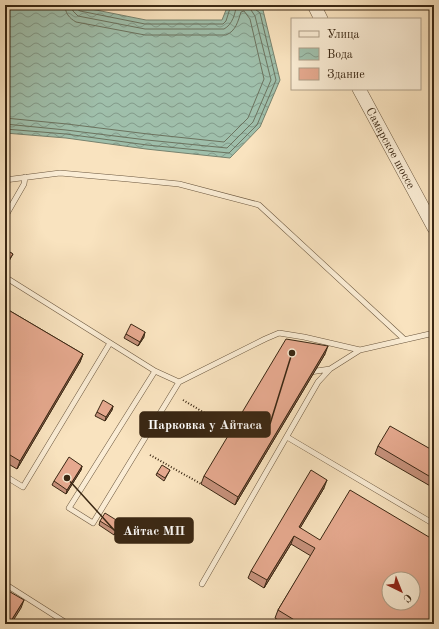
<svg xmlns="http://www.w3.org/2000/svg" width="439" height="629" font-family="'Old Standard TT',serif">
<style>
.water{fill:url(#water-waves);stroke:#77826e}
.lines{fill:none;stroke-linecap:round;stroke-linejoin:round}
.shore{stroke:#6c735f;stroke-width:1}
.service-casing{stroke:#6a563e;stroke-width:6}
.tertiary-casing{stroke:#6a563e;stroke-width:14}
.path{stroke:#3a2713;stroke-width:2;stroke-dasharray:1 2;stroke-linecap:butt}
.service{stroke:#fbedd5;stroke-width:5}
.tertiary{stroke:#fbedd5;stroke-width:13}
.wall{fill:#c6917b;stroke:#3a2713}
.shaded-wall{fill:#a17664;stroke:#3a2713}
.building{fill:#e6a98f;stroke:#3a2713;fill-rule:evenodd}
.labels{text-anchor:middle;stroke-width:3.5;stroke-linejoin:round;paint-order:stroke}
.street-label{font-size:12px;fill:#3a2713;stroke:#fbedd5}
.leader{fill:none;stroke:#3a2713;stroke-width:1.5}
.callout-dot{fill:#3a2713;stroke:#fbedd5;stroke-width:1.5}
.callout{fill:#3a2713;stroke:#3a2713;stroke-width:1.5}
.callout-label{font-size:13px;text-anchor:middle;font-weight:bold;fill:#fff}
</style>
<defs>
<pattern id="water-waves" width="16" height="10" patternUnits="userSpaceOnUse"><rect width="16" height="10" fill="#9fbfab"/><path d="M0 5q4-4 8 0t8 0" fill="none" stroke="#839b8a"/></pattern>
</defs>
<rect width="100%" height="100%" fill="#f9e3bf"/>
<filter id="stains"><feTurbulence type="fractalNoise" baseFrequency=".005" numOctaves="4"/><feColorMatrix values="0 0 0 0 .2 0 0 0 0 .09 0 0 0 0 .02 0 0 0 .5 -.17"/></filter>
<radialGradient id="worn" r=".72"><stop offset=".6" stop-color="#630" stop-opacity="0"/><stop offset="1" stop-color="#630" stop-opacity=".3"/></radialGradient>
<path class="water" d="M5 5H79L81 7 146 20H222L228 5H257L263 10 280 80 260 127 230 158 146 149 66 138 5 133Z"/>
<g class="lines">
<path class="shore" d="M71 5 73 11 78 16 145 29H224C232 25 236 13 236 5
M76 5 77 9 80 11 145 24H223L226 21 231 5
M5 118 67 124 148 134 224 142 248 118 264 79 250 19 244 11 241 12C238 21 236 31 226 35H145L76 22C69 18 65 13 65 5
M5 124 66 130 147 140 227 148 253 122 271 80 255 16 251 10 250 5
M5 129 66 134 147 145 229 153 257 125 276 80 260 13 255 9V5"/>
<defs>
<path id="service" d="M5 180 60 173 128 179 179 184 259 205 404 339
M5 217 24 184 25 177
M5 277 155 371
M310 372 330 369
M179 382 155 371 69 508 93 523 179 382 265 339 279 333 304 337 360 350
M287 437 434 524
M5 476 23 487 110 343
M5 584 68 624
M202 584 318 382 330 369 360 350 434 333"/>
<g id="tertiary">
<path d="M314 5 321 19"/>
<path id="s1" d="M359 89 434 228"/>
</g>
</defs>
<use href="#service" class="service-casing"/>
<use href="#tertiary" class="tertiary-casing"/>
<path class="path" d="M183 400 233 430
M150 455 201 484"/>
<use href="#service" class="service"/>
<use href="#tertiary" class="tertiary"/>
</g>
<path class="wall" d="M5 249 13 254 8 263 5 261Z
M5 308 83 354 80 362 17 469 5 462Z
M126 334 144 337 138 346 124 338Z
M325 354 235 505 201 484 204 476Z
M113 406 112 410 105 421 95 416 97 412Z
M378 446 434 451V483L432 487 375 454Z
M82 466 81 470 66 494 52 485 54 481Z
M170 470 164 481 156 475 157 473Z
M324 488 300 528 434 624H285L275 618 278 610 311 556 291 544 264 588 248 578 251 571Z
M100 521 121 523 119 527 114 535 99 525Z"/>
<path class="shaded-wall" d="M145 332 144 337 138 346Z
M328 346 325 354 235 505 238 497Z
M83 354 80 362 17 469 20 461Z
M113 406 112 410 105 421 106 417Z
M82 466 81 470 66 494 67 490Z
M327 480 324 488 296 535 299 527Z
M121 523 119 527 114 535 116 531Z
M294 536 291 544 264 588 267 580Z
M24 600 21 608 11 624H9Z"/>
<path class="building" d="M5 249 13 254 8 261 5 258Z
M5 308 83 354 20 461 5 452Z
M131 324 145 332 140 342 126 334Z
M286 339 328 346 238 497 204 476Z
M103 400 113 406 106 417 97 412Z
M390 426 434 451V479L378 446Z
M69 457 82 466 67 490 54 481Z
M162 465 170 470 165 478 157 473Z
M311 470 327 480 299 527 320 540 350 490 434 540V624H301L278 610 315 548 294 536 267 580 251 571ZM389 579H413V603H389Z
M105 513 121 523 116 531 100 521Z
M5 589 24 600 9 624H5Z"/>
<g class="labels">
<g class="street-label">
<text dy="4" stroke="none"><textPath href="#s1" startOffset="67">Самарское шоссе</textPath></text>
</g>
</g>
<path class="leader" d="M292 353L270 424M67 478L115 531"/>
<g class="callout-dot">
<circle cx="292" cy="353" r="4"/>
<circle cx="67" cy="478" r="4"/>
</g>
<g class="callout">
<rect x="140" y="412" width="130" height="25" rx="4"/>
<rect x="115" y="518" width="78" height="25" rx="4"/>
</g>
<g class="callout-label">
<text x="205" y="429">Парковка у Айтаса</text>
<text x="154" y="535">Айтас МП</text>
</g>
<rect width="439" height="629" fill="none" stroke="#f9e3bf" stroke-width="20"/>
<rect x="6" y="6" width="427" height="617" fill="none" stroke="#3a2713" stroke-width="2"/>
<rect x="10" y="10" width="419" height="609" fill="none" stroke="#3a2713"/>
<rect x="291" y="18" width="130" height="72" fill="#fbedd5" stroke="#ae9e87"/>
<rect x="299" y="31" width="20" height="6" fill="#fbedd5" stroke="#ae9e87"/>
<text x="327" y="38" font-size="12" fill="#3a2713">Улица</text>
<rect x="299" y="48" width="20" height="12" fill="url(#water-waves)" stroke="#ae9e87"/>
<text x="327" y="58" font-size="12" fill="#3a2713">Вода</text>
<rect x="299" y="68" width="20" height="12" fill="#e6a98f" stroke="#ae9e87"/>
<text x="327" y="78" font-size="12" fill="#3a2713">Здание</text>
<g transform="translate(401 591) rotate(137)"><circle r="19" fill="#fbedd5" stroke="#ae9e87"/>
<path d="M0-3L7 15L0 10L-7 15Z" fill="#8f2418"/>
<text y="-6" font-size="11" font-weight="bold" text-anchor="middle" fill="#3a2713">С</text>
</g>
<rect width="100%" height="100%" filter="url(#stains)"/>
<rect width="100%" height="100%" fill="url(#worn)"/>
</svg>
